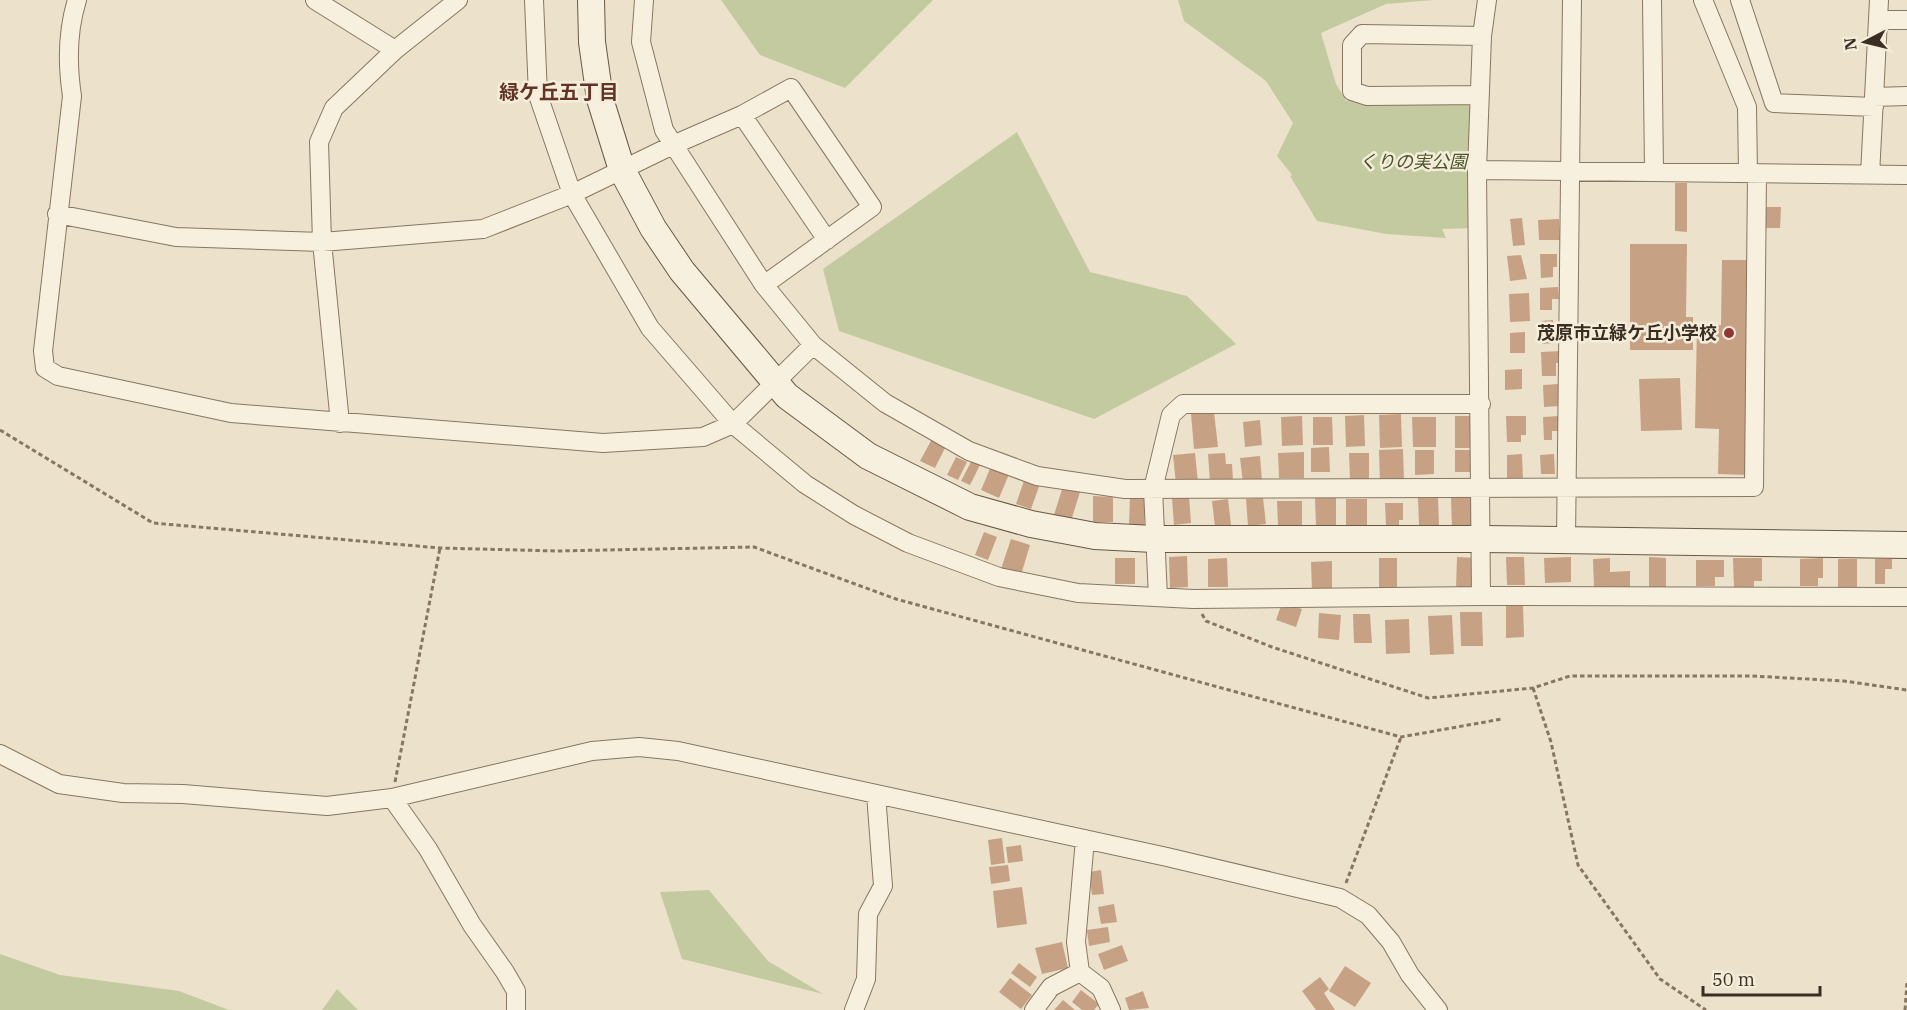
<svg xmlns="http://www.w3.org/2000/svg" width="1907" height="1010" font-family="'IBM Plex Serif','Noto Sans JP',serif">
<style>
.green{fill:#c4ca9f}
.building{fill:#c7a184}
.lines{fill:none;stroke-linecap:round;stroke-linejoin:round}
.street-casing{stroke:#887660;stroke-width:20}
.secondary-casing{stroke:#6a5743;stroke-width:28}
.path{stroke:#887660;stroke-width:3;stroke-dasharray:4.5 3;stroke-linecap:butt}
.street{stroke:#f7f0de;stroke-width:18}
.secondary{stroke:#f7f0de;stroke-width:26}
.poi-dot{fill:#923535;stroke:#f4edda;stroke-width:2}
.labels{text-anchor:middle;stroke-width:5;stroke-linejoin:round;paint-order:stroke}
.park-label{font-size:18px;font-style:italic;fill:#49542b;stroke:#f4edda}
.poi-label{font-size:18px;font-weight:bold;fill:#3a2e22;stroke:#f4edda;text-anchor:end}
.neighbourhood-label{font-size:20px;font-weight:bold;fill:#633325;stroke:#f4edda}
</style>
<rect width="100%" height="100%" fill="#ece2cb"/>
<path class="green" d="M721 0H933L845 88 760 55Z
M1178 0H1433L1386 4 1321 33 1336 84 1347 102V95L1473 105 1474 228 1442 229 1446 238 1386 234 1317 221 1290 176 1292 175 1277 156 1293 123 1266 81 1184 21Z
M1017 132 1090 272 1187 296 1236 344 1094 419 839 331 823 269Z
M709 890 768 961 823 994 682 959 660 892Z
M0 954 60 975 179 991 229 1010H0Z
M337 989 358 1010H322Z"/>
<path class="building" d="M1675 183H1687V232L1675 231Z
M1765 207H1781L1780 228H1765Z
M1522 218 1525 245 1513 246 1510 219Z
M1559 219 1560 240H1539L1538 220Z
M1630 244H1687L1686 317H1693V350H1630Z
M1540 254H1557V267H1553V277L1541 278Z
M1521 255 1527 279 1510 281 1507 256Z
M1722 260H1752L1747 475 1718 474 1719 429 1695 428 1697 324 1721 325Z
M1558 287 1559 299H1552V310H1540V288Z
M1529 293 1530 321 1510 322 1509 294Z
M1553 320 1554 343 1542 344 1541 321Z
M1525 332V353H1510V333Z
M1560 351 1561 363H1556V376H1542L1541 352Z
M1522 369V389L1505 390V370Z
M1680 378 1682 430 1641 431 1639 379Z
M1559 384 1560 406 1544 407 1543 385Z
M1214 412 1218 447 1194 449 1191 414Z
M1401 414 1402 447 1380 448 1379 415Z
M1364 415 1365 446 1346 447 1345 416Z
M1302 416 1303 445 1282 446 1281 417Z
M1455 416H1474V448H1455Z
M1506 416H1526V435H1521V442H1507Z
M1560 416V431H1552V440H1544L1543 417Z
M1313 417H1332L1333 445H1313Z
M1412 417H1436V447H1413Z
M1260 420 1262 445 1245 447 1243 422Z
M932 439 946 446 935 468 920 461Z
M1329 447 1330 472H1311V448Z
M1403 449 1404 482H1380L1379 450Z
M1415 450H1434V474L1415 475Z
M1455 450H1472V472H1455Z
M1304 452V478H1279L1278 453Z
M1195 453 1198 482 1176 484 1173 455Z
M1225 453 1226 464H1232L1233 480 1210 482 1208 454Z
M1349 453H1369V479L1350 480Z
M1522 454 1523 480 1507 481V455Z
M1554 454 1555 474H1541L1540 455Z
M1260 456 1262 481 1243 483 1240 458Z
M956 457 967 462 958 480 947 475Z
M973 458 981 463 970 485 961 481Z
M992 464 1010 472 999 498 981 490Z
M1026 475 1041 481 1031 509 1016 504Z
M1063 486 1080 492 1071 521 1054 515Z
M1130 495 1146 496 1144 528 1129 527Z
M1093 496 1113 497V522H1093Z
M1189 496 1191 523 1174 525 1172 498Z
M1336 497V526H1316L1315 498Z
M1438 497 1439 526H1419L1418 498Z
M1451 497H1474L1475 526 1452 527Z
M1263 498 1266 524 1248 526 1246 499Z
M1228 499 1231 525 1215 527 1212 501Z
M1346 499H1367V528L1346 529Z
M1277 501H1302V526H1278Z
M1385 503H1403V520H1399V525H1386Z
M984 532 997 537 988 560 975 555Z
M1011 539 1030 545 1021 575 1001 569Z
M1187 556 1188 587 1170 588 1169 557Z
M1457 557 1478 558 1477 589H1456Z
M1506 557H1524L1525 585H1507Z
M1571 557V582L1545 583 1544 558Z
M1649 557 1666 558V589H1649Z
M1115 558H1135V584H1115Z
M1227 558 1228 587H1208V559Z
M1379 558H1397V588H1379Z
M1610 558V572L1630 571V587L1594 588 1593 559Z
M1733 558H1762V581H1754V589H1734Z
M1823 558V578H1818V586H1800V559Z
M1838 559H1857V587H1838Z
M1875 559H1892V569H1885V584H1875Z
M1696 560H1724V577H1715V586H1696Z
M1332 561V591H1312L1311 562Z
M1282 603 1302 609 1296 627 1276 620Z
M1506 605H1523L1524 637 1506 638Z
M1460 612H1482L1483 646H1461Z
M1319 613 1341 615 1339 640 1318 638Z
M1353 614H1370L1372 643H1354Z
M1452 615 1454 654 1430 655 1428 616Z
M1409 619 1410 653 1386 654 1385 620Z
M1002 838 1005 863 991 865 988 840Z
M1021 845 1023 861 1008 863 1006 847Z
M1008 865 1010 881 991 884 989 867Z
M1101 870 1104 894 1092 895 1089 872Z
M1022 887 1027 924 997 928 993 891Z
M1114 904 1117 922 1101 924 1098 907Z
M1108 927 1110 942 1089 946 1087 930Z
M1062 942 1068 968 1042 974 1035 948Z
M1122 945 1128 961 1104 970 1098 954Z
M1019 963 1037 977 1030 987 1011 973Z
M1345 966 1371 983 1355 1007 1329 991Z
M1320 977 1329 989 1324 993 1335 1010H1316L1302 991Z
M1010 978 1032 995 1021 1009 999 992Z
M1081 990 1099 1004 1094 1010H1082L1072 1002Z
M1143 991 1149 1008 1129 1010 1125 998Z
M1063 1000 1075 1010H1054Z"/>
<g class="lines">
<defs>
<path id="street" d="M77 0C67 32 67 63 72 96L43 351 45 368 58 376 231 413 603 443 703 437 733 424 813 345
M315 0 395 50
M534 0 538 95 572 194 650 328 733 424 805 484 854 515 908 543 999 577 1078 593 1193 599 1481 596 1477 170 1482 36 1487 0
M644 0 641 42 664 130 764 285 813 345 885 403 969 451 1037 476 1125 489 1754 487 1757 173
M1652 0 1654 172
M1703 0 1747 107 1748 173
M1740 0 1774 103 1874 107
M1878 20H1907
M1480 95 1367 96 1352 91V45L1362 34 1482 36
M1874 97 1907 96
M742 115 827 240
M1477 170 1907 175
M1870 175 1879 0
M57 214 176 237 322 242 483 229 572 194 673 145 742 115 791 88 872 207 764 285
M340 423 322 242 319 142 334 108 395 50 458 0
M1566 540 1572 0
M1481 596 1907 597
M1158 597 1153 489 1171 415 1183 404H1481
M0 754 59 784 123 793 183 794 327 806 392 798 592 751 639 747 678 751 1167 857 1340 898 1368 915 1391 942 1410 975 1438 1010
M392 798 428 849 472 925 505 972 516 991V1010
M1085 839 1076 942 1080 972 1101 988 1111 1010
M854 1010 866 979 868 914 883 886 876 794
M1034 1010 1051 987 1080 972"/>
<path id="secondary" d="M591 0 592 42 600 99 622 170 653 228 682 271 787 396 868 456 970 507 1031 524 1095 536 1154 539H1483L1907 545"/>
</defs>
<use href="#street" class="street-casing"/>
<use href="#secondary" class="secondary-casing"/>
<path class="path" d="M0 430 153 523 440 548 557 551 754 547 896 599 1401 737 1502 719
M1202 614 1206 621 1272 647 1428 698 1533 688 1570 676H1752L1844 681 1907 690
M1533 688 1551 742 1578 865 1660 979 1706 1010
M395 782 440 548
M1346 883 1401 737
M1905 1010 1907 982"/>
<use href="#street" class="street"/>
<use href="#secondary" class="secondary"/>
</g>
<circle class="poi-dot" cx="1729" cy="333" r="6"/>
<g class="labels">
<g class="park-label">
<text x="1413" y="168">くりの実公園</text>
</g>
<g class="poi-label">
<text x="1717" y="339">茂原市立緑ケ丘小学校</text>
</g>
<g class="neighbourhood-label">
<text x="559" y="99">緑ケ丘五丁目</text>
</g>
</g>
<g transform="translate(1865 42) rotate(263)" stroke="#f4edda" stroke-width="4.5" paint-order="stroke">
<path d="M0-4.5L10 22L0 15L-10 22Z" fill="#3a2e22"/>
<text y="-9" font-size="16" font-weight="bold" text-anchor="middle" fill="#3a2e22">N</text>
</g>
<path d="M1703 986v9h117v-9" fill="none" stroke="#3a2e22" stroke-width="3"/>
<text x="1712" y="986" font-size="18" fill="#3a2e22" stroke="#f4edda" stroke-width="4.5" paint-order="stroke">50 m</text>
</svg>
